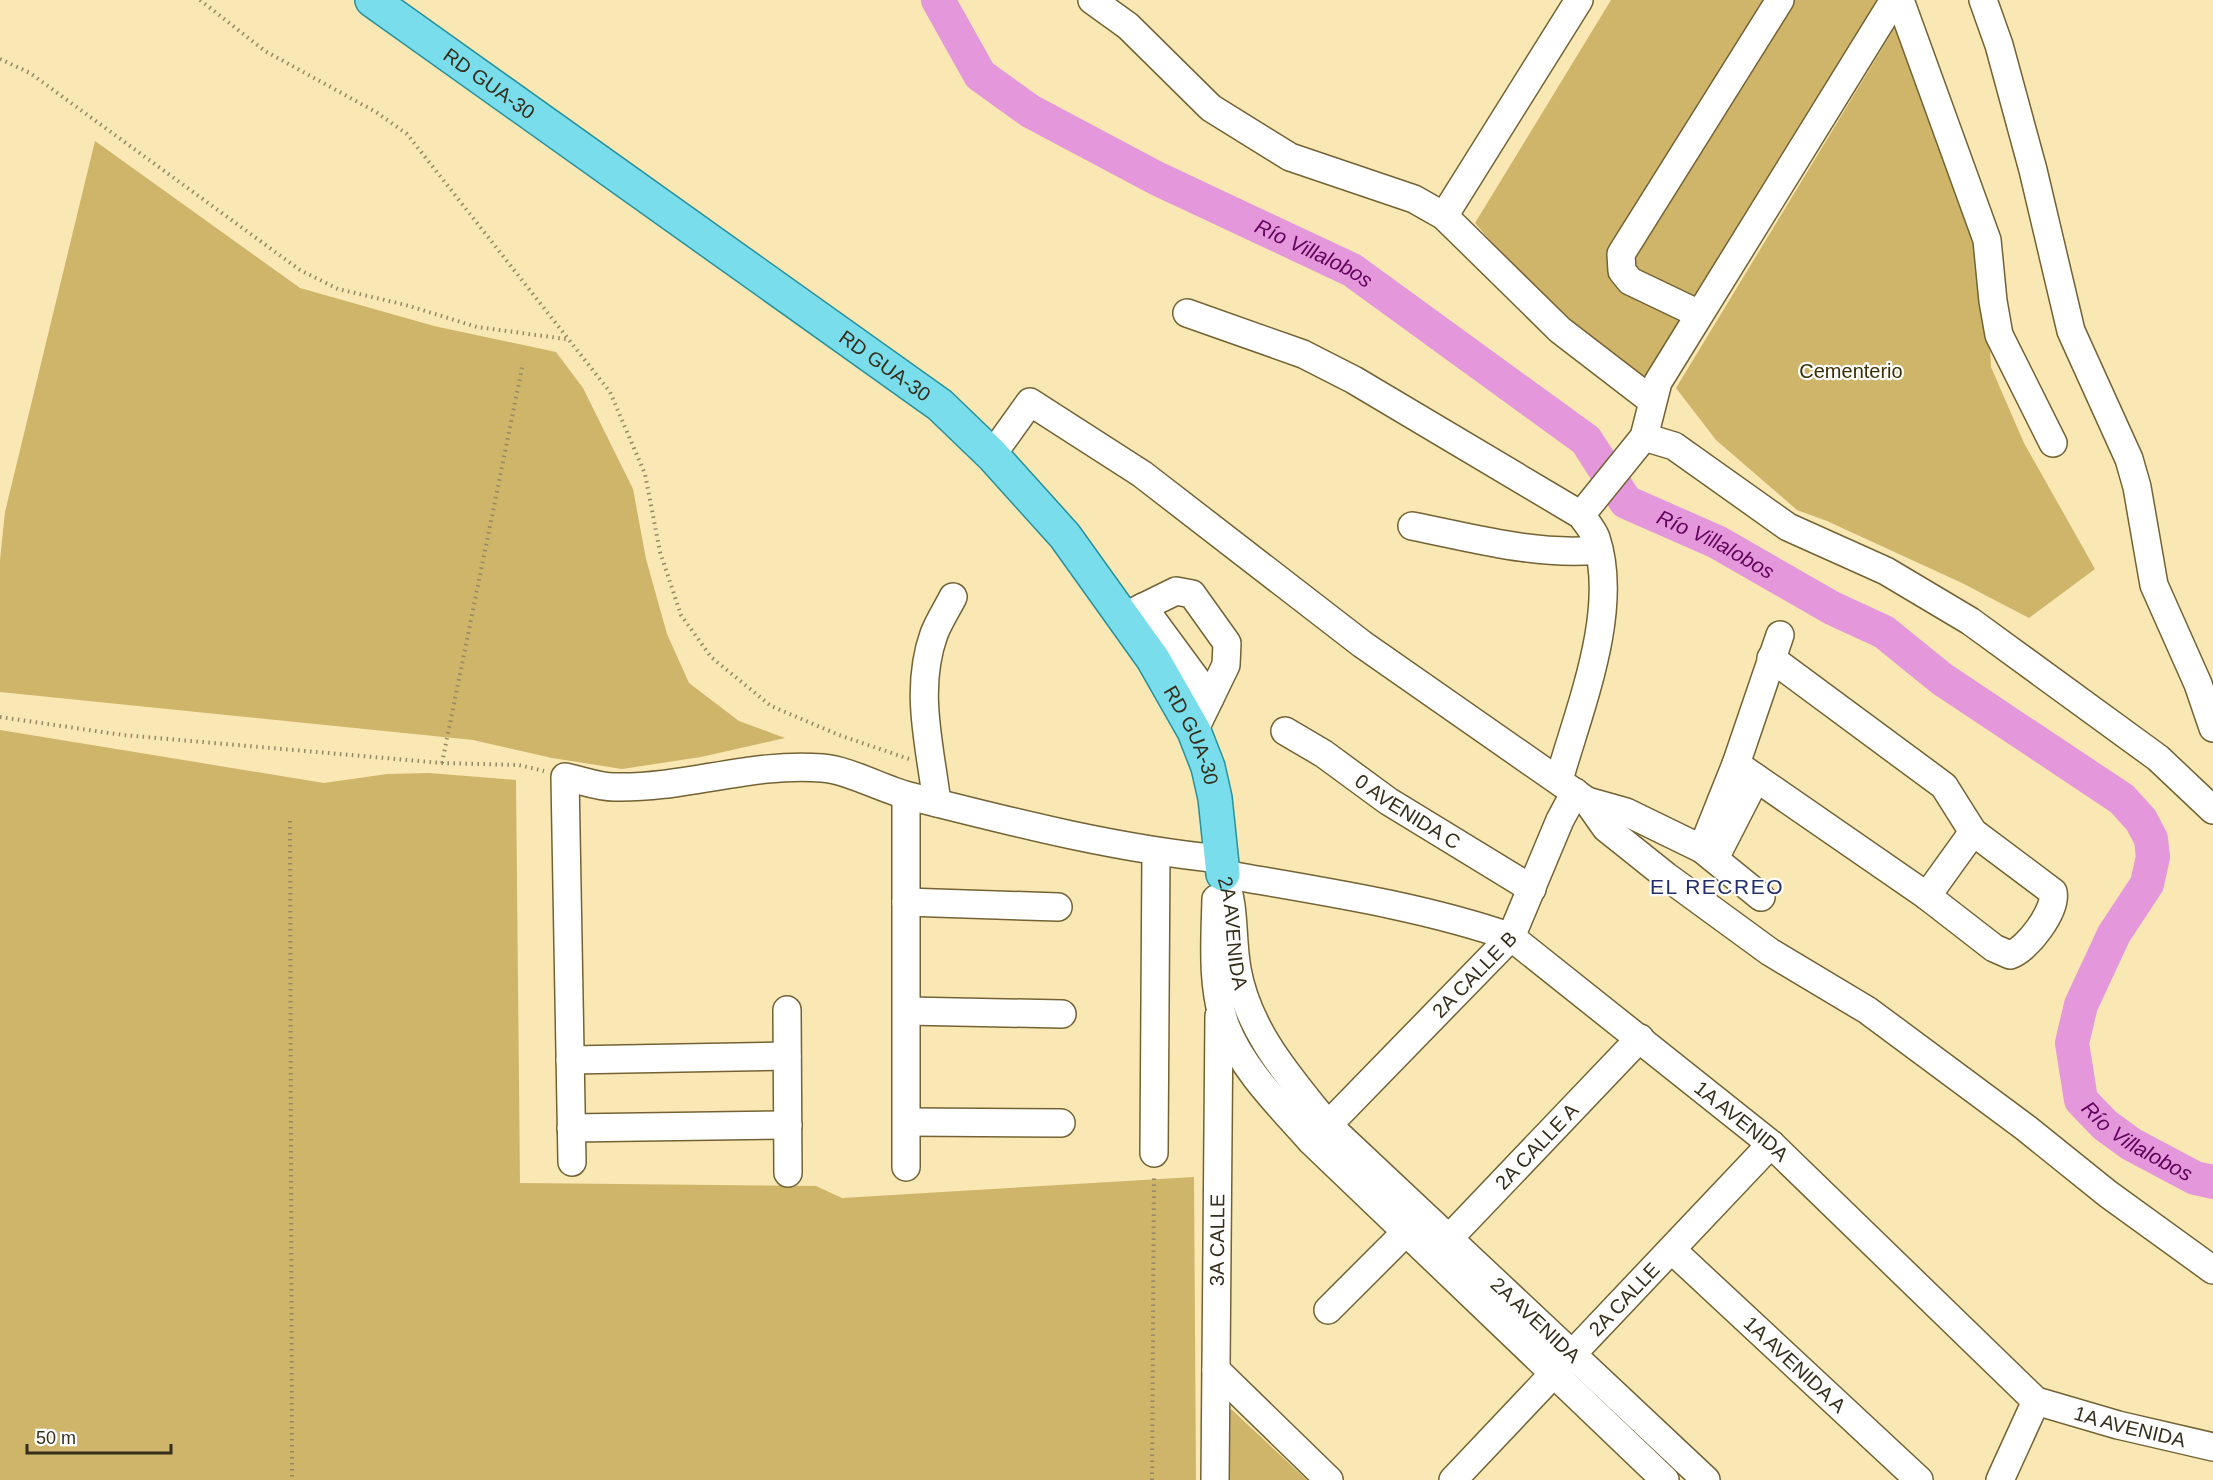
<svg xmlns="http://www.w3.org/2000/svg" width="2213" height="1480" font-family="Helvetica,sans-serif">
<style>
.green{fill:#cfb56a}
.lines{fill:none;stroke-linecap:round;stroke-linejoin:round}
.river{stroke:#e497da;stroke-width:34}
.minor-casing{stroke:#736334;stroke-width:30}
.major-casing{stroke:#27919b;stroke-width:36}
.path{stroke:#948865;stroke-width:4;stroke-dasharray:1.5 4.5;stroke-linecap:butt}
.minor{stroke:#fff;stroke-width:27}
.major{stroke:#79ddec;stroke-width:33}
.labels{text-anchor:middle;stroke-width:4.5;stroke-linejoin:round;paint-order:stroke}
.street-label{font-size:20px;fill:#352e1a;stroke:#fff}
.park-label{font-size:20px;fill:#3b2e00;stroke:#fff}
.water-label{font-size:21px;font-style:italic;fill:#60005b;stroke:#fff}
.neighbourhood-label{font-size:21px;letter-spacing:1.5px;fill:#232f68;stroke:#fff}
</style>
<rect width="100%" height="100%" fill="#f9e7b4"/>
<path class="green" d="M1611 0H1888L1650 384 1576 331 1527 283 1475 223Z
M1903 14 1985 242 1991 367 2024 443 2095 569 2029 618 1962 583 1827 521 1797 510 1716 440 1676 388Z
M95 141 300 288 434 326 556 352 583 388 633 489 646 559 667 634 689 683 739 721 785 738 701 757 622 769 552 758 473 740 0 692V560L5 512Z
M0 730 324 783 387 774 429 773 516 780 520 1183 816 1186 842 1198 1194 1177 1196 1480H0Z
M1231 1409 1307 1480H1219L1218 1421Z"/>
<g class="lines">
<path class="river" id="s1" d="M938 0 980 75 1030 111 1156 178 1352 270 1586 440 1626 502 1717 542 1832 608 1884 632 1942 679 2122 799 2141 820 2151 839 2153 857 2147 884 2114 934 2081 1005 2072 1043 2081 1100 2105 1125 2131 1144 2195 1178 2213 1182"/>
<defs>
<g id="minor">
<path d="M1092 0 1128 26 1211 108 1290 157 1414 199 1444 216 1560 330 1651 400"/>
<path d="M1900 0 1987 240 1993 301 1999 335 2053 443"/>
<path d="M1983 0 1999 45 2033 170 2071 331 2129 459 2137 487 2154 585 2198 684 2213 728"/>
<path d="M1444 216 1579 0"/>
<path d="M1187 313 1303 354 1354 380 1581 515C1586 522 1593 530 1596 538 1620 611 1579 709 1559 780"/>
<path d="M1699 314 1630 281 1622 271 1621 254 1780 0"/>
<path d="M1644 437 1674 446 1788 527 1886 571 1970 621 2158 758 2213 810"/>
<path d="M992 455 1030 402 1142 474 1362 644 1587 801 1606 828 1666 876 1770 952 1867 1010 2026 1128 2108 1194 2213 1270"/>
<path d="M1581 515 1644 437 1658 382 1894 0"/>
<path d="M1412 526C1473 538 1536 556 1598 550"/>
<path d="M1143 607 1210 698"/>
<path d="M1123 617 1176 591 1192 594 1227 643 1226 665 1194 731"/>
<path id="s2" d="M1285 731 1324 754 1388 801 1532 889"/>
<path d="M1736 764 1927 896 1994 948 2010 955C2027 950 2057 910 2053 892L1973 832 1944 786 1771 658"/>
<path d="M906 796V1167"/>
<path d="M1587 801 1626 812 1702 849 1761 897"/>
<path d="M937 803C930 746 914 690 934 634 939 621 947 609 953 597"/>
<path d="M1702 849 1736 764 1780 635"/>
<path d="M1715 858 1756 778"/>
<path id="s3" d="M1223 874C1319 891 1418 905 1511 937L1771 1144 2036 1401 2118 1425 2213 1447"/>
<path id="s4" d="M1223 874C1236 909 1231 934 1237 969 1248 1031 1290 1078 1328 1125L1706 1480"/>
<path d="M1927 896 1973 832"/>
<path d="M1216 899C1215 940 1211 988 1226 1027 1243 1070 1281 1107 1311 1141L1665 1480"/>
<path d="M906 902 1058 907"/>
<path d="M787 1010 788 1173"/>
<path d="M907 1011 1062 1014"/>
<path d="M570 1060 787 1056"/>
<path d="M907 1122 1061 1123"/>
<path id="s5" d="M1328 1125 1511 937 1560 820 1575 792"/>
<path d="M571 1128 788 1125"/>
<path d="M1154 1153 1156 853"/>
<path d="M572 1162 565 777C581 780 598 787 614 787 684 789 752 762 822 768 849 770 882 789 909 796 1012 822 1116 849 1221 859"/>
<path id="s6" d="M1672 1250 1919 1480"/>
<path id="s7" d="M1436 1252 1640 1038"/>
<path d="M1328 1310 1407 1231"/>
<path d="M1216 1370 1329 1480"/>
<path id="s8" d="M1215 1480 1219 1016"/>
<path id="s9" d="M1453 1480 1771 1144"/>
<path d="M2000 1480 2036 1401"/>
</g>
<g id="major">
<path id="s10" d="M372 0 940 405 992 455 1065 536 1153 659 1194 731 1208 767 1215 798 1223 874"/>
</g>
</defs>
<use href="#minor" class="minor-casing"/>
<use href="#major" class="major-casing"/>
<path class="path" d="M200 0 265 51 376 112 407 134 610 392 645 474 660 552 681 615 711 657 771 706 839 735 909 759
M0 59 30 73 300 270 338 289 406 305 477 327 566 339
M0 717 123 735 442 763 519 765 544 771
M442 763 523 363
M290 821 292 1480
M1152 1480 1154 1175"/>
<use href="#minor" class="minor"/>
<use href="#major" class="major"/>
</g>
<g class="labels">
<g class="street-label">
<text dy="7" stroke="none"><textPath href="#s10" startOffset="144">RD GUA-30</textPath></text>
<text dy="7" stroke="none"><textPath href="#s10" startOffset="630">RD GUA-30</textPath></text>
<text dy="7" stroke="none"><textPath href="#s10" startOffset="1116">RD GUA-30</textPath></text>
<text dy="7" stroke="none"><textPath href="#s2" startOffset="147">0 AVENIDA C</textPath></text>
<text dy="7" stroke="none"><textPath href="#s4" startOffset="60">2A AVENIDA</textPath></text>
<text dy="7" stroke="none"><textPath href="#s5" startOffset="210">2A CALLE B</textPath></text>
<text dy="7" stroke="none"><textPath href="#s3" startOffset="590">1A AVENIDA</textPath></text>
<text dy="7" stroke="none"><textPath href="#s7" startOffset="146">2A CALLE A</textPath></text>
<text dy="7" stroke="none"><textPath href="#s8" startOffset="240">3A CALLE</textPath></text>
<text dy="7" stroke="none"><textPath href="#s9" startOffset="249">2A CALLE</textPath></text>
<text dy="7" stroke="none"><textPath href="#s4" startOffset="564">2A AVENIDA</textPath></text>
<text dy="7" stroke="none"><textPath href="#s6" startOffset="168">1A AVENIDA A</textPath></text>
<text dy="7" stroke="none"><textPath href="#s3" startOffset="1094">1A AVENIDA</textPath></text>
</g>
<g class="park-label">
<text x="1851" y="378">Cementerio</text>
</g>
<g class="water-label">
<text dy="7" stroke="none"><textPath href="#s1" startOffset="465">Río Villalobos</textPath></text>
<text dy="7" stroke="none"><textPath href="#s1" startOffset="969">Río Villalobos</textPath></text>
<text dy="7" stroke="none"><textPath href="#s1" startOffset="1851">Río Villalobos</textPath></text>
</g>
<g class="neighbourhood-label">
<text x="1717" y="894">EL RECREO</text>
</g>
</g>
<path d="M27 1444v9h144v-9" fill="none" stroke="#352e1a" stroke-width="3"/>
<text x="36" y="1444" font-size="18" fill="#352e1a" stroke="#ffffff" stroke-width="4.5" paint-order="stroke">50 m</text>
</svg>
